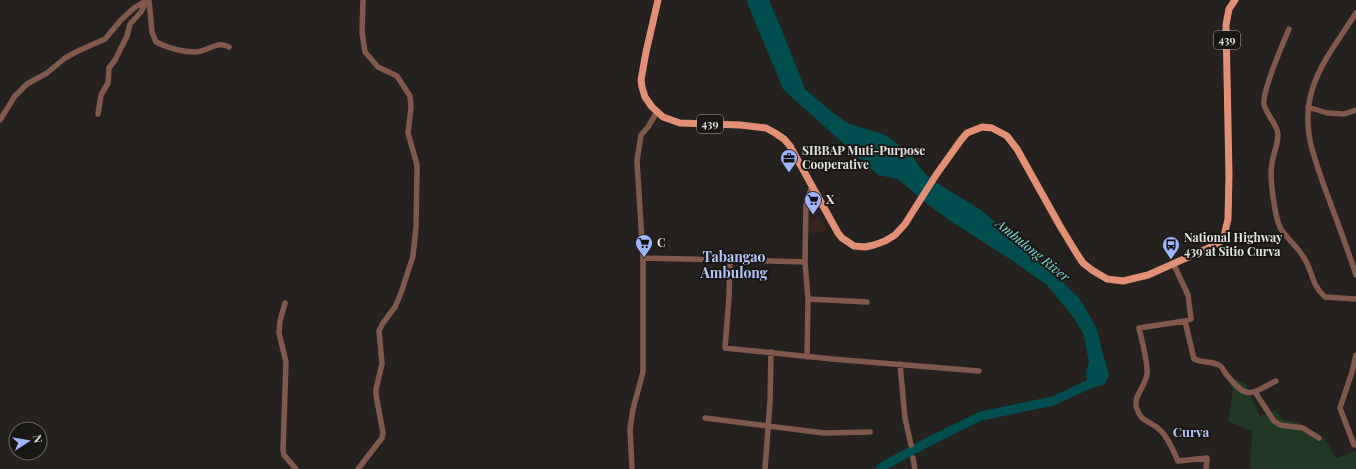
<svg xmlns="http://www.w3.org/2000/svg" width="1356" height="469" font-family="'Playfair Display',serif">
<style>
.commercial{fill:#35241c}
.green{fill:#213824}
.water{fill:#004e4f}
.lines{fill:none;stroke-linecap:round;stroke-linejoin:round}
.river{stroke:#004e4f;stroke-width:9}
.minor{stroke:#81594c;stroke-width:5.5}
.major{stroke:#e29075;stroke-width:7}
.labels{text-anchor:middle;stroke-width:4;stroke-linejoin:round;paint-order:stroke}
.shield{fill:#1a1815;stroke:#a7a5a2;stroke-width:1}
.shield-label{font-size:11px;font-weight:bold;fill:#e3e1df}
.poi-label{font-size:12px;font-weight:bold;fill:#e3e1df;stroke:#1a1815;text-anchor:start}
.water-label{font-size:13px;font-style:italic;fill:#78dedf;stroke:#1a1815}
.neighbourhood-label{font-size:13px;font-weight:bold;fill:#b4c6fd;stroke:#1a1815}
.quarter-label{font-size:14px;font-weight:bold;fill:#b4c6fd;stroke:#1a1815}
</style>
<rect width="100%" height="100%" fill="#24211e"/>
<path class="commercial" d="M821 219 828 231 809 234V220Z"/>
<path class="green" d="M1227 376 1246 384 1260 416 1275 410 1284 420 1299 423 1325 439 1336 458 1356 451V469H1250L1252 431 1228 421 1233 390Z"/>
<path class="water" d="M746 0H769L783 33 805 89 832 112 847 123 885 135 909 152 925 174 937 183 981 210 1036 256 1079 298 1096 327 1109 376 1104 385 1085 388 1083 387 1087 381 1086 372 1089 363 1084 335 1074 318 1047 285 1010 259 949 220 925 202 898 179 878 175 783 89Z"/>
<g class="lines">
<path class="river" d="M880 469 887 464 930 441 981 416 1053 401 1094 382"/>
<path class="minor" d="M149 0 152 32 156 42C168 48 182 52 196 52 208 51 218 40 229 47
M1356 13C1341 37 1322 60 1313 87 1300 127 1314 157 1327 194 1337 221 1347 247 1356 275
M1289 29C1283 43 1262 92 1264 104 1266 114 1277 124 1278 134 1278 145 1273 154 1272 164 1269 176 1275 219 1281 229 1288 240 1298 247 1304 258 1313 271 1311 285 1325 297L1356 299
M1308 107 1327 113 1344 114 1356 110
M98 114 101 95 108 83 109 68 115 60 127 36 130 24 141 12 147 0
M0 120 15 96 27 84 47 73 65 58 78 51 105 39 121 20 134 8 147 0
M643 258 730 260 729 297 725 348 832 359 979 371
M730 260 805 262
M1173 263 1188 295 1191 319 1185 321 1139 328C1142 341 1148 362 1147 374 1146 386 1132 397 1137 409 1141 422 1150 421 1159 429 1168 437 1173 450 1178 461L1207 458 1206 469
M808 299 867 302
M285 303 280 321 279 333 286 362 283 450 284 455 296 469
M1185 321 1194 359C1202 363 1211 361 1219 365 1222 366 1224 371 1226 374 1247 400 1249 395 1276 381
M1356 355 1352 372 1340 408 1354 445H1356
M807 357 808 299 805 262 806 204 812 186
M900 364 905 418 911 445
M1255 392 1274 421 1280 425 1303 428 1319 438
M705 418 824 433 870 432
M913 458 915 469
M358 469 382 438 383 433 376 395V389L382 364 379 331 383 323 395 307 401 293 413 256 416 227 417 172V165L408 133 411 107 410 96 397 76 378 67 365 52 362 32 363 0
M632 469 630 429 633 409 643 372V258L637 161 641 135 648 127 657 112
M765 469 770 402 771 352"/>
<path class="major" d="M658 0 646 52 641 80 642 87 645 97 652 107 663 117 680 123 740 125 766 128 775 133 784 139 790 146 838 233 842 238 854 246 865 247 874 245 885 241 895 235 905 224 936 175 961 140 967 133 982 127 992 128 1007 136 1017 149 1060 226 1077 254 1083 263 1092 270 1107 279 1123 281 1148 275 1213 246 1219 243 1224 236 1228 219 1229 175 1226 25 1229 9 1235 0"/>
</g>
<defs>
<symbol id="office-pin" viewBox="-11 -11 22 30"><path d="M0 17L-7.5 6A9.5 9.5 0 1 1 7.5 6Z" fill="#9eb4fd" stroke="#1a1815"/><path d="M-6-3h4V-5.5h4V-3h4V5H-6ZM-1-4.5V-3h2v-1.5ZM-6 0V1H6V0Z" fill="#111"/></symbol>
<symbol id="supermarket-pin" viewBox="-11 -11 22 30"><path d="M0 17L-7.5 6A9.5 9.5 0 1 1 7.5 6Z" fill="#9eb4fd" stroke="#1a1815"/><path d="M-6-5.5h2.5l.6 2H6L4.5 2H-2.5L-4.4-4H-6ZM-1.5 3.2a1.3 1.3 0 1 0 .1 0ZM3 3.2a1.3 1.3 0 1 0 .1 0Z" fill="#111"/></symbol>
<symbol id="bus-pin" viewBox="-11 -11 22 30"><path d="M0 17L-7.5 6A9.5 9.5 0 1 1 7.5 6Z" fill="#9eb4fd" stroke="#1a1815"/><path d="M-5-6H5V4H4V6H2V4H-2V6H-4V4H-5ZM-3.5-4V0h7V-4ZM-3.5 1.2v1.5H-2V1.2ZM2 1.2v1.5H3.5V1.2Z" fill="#111"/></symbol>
</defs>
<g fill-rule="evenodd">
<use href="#office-pin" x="779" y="148" width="20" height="27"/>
<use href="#supermarket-pin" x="803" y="190" width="20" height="27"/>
<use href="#supermarket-pin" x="634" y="233" width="20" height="27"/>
<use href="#bus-pin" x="1161" y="235" width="20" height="27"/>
</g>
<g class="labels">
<g class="shield">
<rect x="1214" y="31" width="26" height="18" rx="3"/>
<rect x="697" y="115" width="26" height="18" rx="3"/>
</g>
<g class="shield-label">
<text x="1227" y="44">439</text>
<text x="710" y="128">439</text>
</g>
<g class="poi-label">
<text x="802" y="155">SIBBAP Muti-Purpose<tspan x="802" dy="14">Cooperative</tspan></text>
<text x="826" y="204">X</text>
<text x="1184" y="242">National Highway<tspan x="1184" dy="14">439 at Sitio Curva</tspan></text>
<text x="657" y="247">C</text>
</g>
<g class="water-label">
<text transform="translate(1033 250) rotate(39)" y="5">Ambulong River</text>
</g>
<g class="neighbourhood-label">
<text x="1191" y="437">Curva</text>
</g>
<g class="quarter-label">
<text x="734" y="262">Tabangao<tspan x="734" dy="16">Ambulong</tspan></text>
</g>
</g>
<g transform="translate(28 441) rotate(78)"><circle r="19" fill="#1a1815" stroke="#6a6866"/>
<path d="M0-3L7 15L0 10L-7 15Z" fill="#9eb4fd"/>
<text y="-6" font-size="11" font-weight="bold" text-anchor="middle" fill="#e3e1df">N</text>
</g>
</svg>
